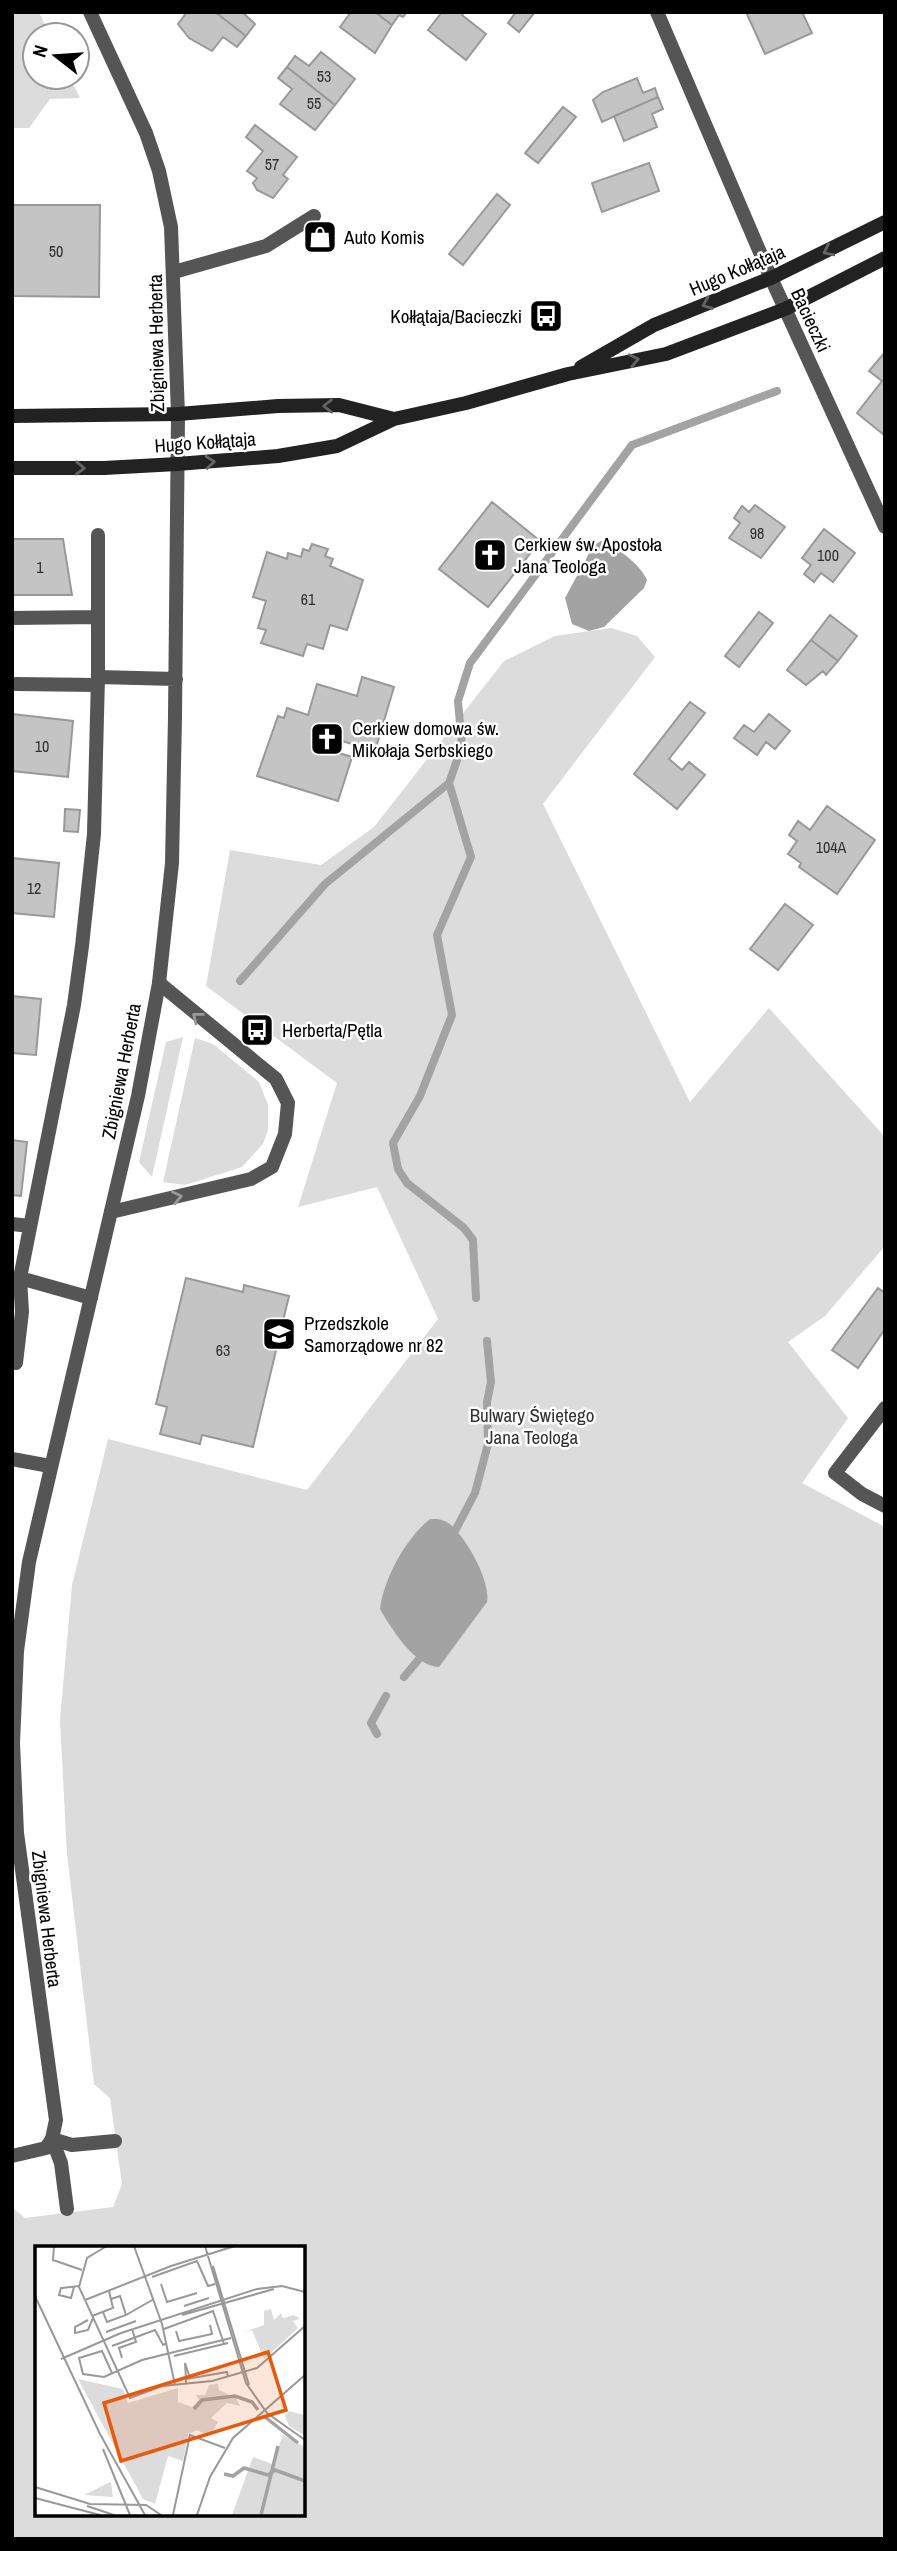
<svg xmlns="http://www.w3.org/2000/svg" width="897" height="2551" font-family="'Archivo Narrow',sans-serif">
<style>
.green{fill:#dcdcdc;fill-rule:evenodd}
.water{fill:#a3a3a3}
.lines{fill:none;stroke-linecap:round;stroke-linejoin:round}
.stream{stroke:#a3a3a3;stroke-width:8}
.building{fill:#c4c4c4;stroke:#999;stroke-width:2}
.lane{stroke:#555;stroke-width:14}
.street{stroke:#555;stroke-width:14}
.secondary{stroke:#222;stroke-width:14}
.oneway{stroke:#646464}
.oneway2{stroke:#999}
.labels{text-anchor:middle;stroke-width:5;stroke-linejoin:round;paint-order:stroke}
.number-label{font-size:16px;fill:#313131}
.poi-label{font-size:19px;fill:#000;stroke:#fff;text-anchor:start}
.street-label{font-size:19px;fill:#000;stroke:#fff}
.park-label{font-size:19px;fill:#333;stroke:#fff}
.inset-river{fill:none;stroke:#a3a3a3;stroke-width:3.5}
.inset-road{fill:none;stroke:#999;stroke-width:2}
.view{fill:#e8590c;fill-opacity:0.15;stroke:#e8590c;stroke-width:3.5}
.inset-edge{fill:none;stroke:#000;stroke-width:3.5}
</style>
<rect width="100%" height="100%" fill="#fff"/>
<path class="green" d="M12 12H39L50 35H35V77H70L80 98 50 99 29 128H12Z
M611 628 637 636 655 657 543 804 690 1102 769 1008 885 1137V1246L825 1316 788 1342 848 1418 802 1483 885 1527V2539H12V2207L25 2218 113 2207 122 2184 110 2098 94 2084 67 1854 60 1720 72 1585 108 1439 307 1490 438 1319 377 1187 298 1207 337 1083 206 986 230 850 321 865 374 827 504 661 555 636ZM37 2248H303V2514H37Z
M183 1037 152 1177 139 1162 166 1042Z
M195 1038 213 1044 259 1082 268 1105V1130L263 1144 242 1167 185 1185 163 1182Z"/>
<path class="water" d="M601 541C617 547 640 564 647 580L644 588 604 627 589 631 572 624 565 598 593 546Z
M430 1519C438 1519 444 1519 451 1525 467 1539 491 1582 487 1602L439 1667C415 1667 391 1628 380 1609 384 1578 406 1538 430 1519Z"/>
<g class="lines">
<path class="stream" d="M240 981 325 884 449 783
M476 1298 473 1240 464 1228 407 1183 398 1169 393 1143 420 1096 452 1015 437 935 471 857 449 783 462 746 458 701 470 663 632 445 777 391
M455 1531 475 1493 488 1444 487 1402 491 1382 487 1341
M404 1677 419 1659
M377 1734 371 1723 386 1696"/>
</g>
<path class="building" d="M187 12H215L246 36 237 47 223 37 212 51 189 38 178 24Z
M215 12H242L255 24 246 36Z
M351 12H375L392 25 375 53 340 27Z
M375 12H407L403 17 399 15 392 25Z
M442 12H464L462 15 486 34 466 60 428 30Z
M516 12H535L519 32 508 23Z
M746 12H802L812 33 765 54Z
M321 52 355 79 335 105 287 67 295 56 309 66Z
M287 67 335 105 315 130 280 104 292 89 278 78Z
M637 78 643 93 655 88 658 97 602 122 593 100 603 92Z
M658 97 663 109 652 114 657 127 624 141 614 116Z
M563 107 576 117 538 163 525 153Z
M255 125 297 157 283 175 288 179 273 198 257 190 253 183 257 178 247 171 263 151 246 137Z
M649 163 659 191 602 212 592 183Z
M497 194 510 205 463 265 449 254Z
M12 205H100L99 297 12 296Z
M885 352V434L884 435 857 413 882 381 869 371Z
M492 502 540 541 488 607 439 569Z
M755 505 785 527 761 558 729 538 740 523 734 518 742 506 749 512Z
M824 529 855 553 833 582 821 573 814 582 804 574 811 565 802 558Z
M12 539H63L72 595H12Z
M312 544 328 549 325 556 333 559 330 566 363 580 347 630 330 625 323 649 307 644 303 656 261 643 266 630 258 628 266 601 253 597 267 552 287 559 288 553 301 557 303 549 309 551Z
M759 612 773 623 739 667 725 656Z
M830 615 857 636 838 661 811 640Z
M811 640 838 661 826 675 823 671 806 685 787 670Z
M362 677 394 687 375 751 342 741 339 753 352 757 338 801 257 776 278 716 284 718 287 708 308 715 317 684 357 696Z
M690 702 705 713 669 759 682 770 689 762 705 775 677 809 634 774Z
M12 714 73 721 68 777 12 771Z
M769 714 790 731 775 749 766 742 757 755 734 738 744 725 754 732Z
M827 806 875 840 837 894 799 867 801 863 788 854 797 841 789 835 798 821 810 830Z
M65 809 80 810 78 832 64 831Z
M12 858 59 863 54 917 12 913Z
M785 904 813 925 778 970 750 949Z
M12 996 41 999 36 1055 12 1053Z
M12 1140 27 1142 21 1196 12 1195Z
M186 1278 243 1292 244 1285 289 1296 253 1447 202 1435 200 1444 160 1434 167 1407 156 1404Z
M878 1288 885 1293V1329L858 1368 832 1350Z"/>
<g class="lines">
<path class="lane" d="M174 272 266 246 314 216
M111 1212 251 1179 272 1167 285 1134 288 1103 276 1079 159 983
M52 2139 61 2163 67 2209
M52 2139 72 2145 115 2141"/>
<path class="street" d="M657 12 771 278 885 527
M98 535V677
M12 618 98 617
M16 684 97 685
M12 1224 30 1226
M91 1298 20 1278 74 1005 82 946 94 834 98 677 176 679
M16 1363 22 1312 20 1278
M885 1408 835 1473 862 1494 885 1506
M12 1459 50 1466
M12 2156 46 2148 52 2139 56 2120 17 1833 13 1743 17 1651 29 1562 138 1096 159 983 172 863 175 717 178 414 171 227 159 171 146 133 90 12"/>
<path class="secondary" d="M581 367 654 325 771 278 885 222
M12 416 178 414 278 406 339 405 394 419
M12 468H104L177 464 278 456 337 446 394 419 466 403 568 374 666 354 785 309 885 258"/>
</g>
<defs><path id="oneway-chevron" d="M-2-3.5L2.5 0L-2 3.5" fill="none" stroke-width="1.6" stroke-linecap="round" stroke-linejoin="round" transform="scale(1.75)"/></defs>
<g class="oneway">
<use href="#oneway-chevron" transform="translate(828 251) rotate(154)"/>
<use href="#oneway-chevron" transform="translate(707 304) rotate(158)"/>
<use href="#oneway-chevron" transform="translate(634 360) rotate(-12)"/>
<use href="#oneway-chevron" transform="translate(328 406) rotate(-180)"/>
<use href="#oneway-chevron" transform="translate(210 462) rotate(-5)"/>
<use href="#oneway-chevron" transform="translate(80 468) rotate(1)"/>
</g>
<g class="oneway2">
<use href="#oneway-chevron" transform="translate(197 1017) rotate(-142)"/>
<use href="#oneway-chevron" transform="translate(177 1197) rotate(-13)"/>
</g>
<defs>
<symbol id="shop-square" viewBox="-11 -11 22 22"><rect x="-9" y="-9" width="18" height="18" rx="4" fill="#000" stroke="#fff"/><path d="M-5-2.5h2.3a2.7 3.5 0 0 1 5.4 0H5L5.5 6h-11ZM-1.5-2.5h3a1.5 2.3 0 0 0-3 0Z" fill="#fff"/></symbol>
<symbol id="bus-square" viewBox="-11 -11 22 22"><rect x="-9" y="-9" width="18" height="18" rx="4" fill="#000" stroke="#fff"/><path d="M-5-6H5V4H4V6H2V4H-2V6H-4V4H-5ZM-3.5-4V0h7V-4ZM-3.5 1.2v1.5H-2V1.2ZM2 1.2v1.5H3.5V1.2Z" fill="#fff"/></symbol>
<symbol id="church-square" viewBox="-11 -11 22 22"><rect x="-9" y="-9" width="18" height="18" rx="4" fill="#000" stroke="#fff"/><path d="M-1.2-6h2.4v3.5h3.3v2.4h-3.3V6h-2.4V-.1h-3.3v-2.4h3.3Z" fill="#fff"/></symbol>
<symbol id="school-square" viewBox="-11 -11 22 22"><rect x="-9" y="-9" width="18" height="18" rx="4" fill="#000" stroke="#fff"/><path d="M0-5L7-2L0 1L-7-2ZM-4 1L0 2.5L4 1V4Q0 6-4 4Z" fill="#fff"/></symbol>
</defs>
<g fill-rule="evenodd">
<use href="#shop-square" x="301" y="218" width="38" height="38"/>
<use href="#bus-square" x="527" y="297" width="38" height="38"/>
<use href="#church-square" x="471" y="536" width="38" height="38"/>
<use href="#church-square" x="308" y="720" width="38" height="38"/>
<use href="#bus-square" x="238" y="1011" width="38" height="38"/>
<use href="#school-square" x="260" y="1315" width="38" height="38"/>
</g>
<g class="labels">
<g class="number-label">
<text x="324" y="82">53</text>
<text x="314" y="109">55</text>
<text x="272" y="170">57</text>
<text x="56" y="257">50</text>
<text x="757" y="539">98</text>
<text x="828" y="561">100</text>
<text x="40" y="573">1</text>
<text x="308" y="605">61</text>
<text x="42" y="752">10</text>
<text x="831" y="853">104A</text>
<text x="34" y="894">12</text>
<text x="223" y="1356">63</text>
</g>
<g class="poi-label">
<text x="344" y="244">Auto Komis</text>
<text x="522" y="323" text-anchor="end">Kołłątaja/Bacieczki</text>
<text x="514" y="551">Cerkiew św. Apostoła<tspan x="514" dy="22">Jana Teologa</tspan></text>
<text x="352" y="735">Cerkiew domowa św.<tspan x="352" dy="22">Mikołaja Serbskiego</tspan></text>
<text x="282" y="1037">Herberta/Pętla</text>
<text x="304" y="1330">Przedszkole<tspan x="304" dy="22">Samorządowe nr 82</tspan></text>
</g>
<g class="street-label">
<text transform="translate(737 270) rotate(-23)" y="7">Hugo Kołłątaja</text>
<text transform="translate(811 320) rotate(65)" y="7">Bacieczki</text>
<text transform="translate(156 343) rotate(-91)" y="7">Zbigniewa Herberta</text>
<text transform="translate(205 442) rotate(-4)" y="7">Hugo Kołłątaja</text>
<text transform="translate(121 1071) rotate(-79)" y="7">Zbigniewa Herberta</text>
<text transform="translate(47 1919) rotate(83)" y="7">Zbigniewa Herberta</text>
</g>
<g class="park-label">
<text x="532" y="1422">Bulwary Świętego<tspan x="532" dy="22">Jana Teologa</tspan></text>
</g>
</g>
<g transform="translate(35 2246)">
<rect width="270" height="270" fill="#fff"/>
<path d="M236 63 239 74 246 67 248 72 259 69 265 73 258 75 263 82 229 113 217 84 206 87 229 79V65ZM43 133 88 143 93 157 143 142V156L157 161 164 154 161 149H170L174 139 183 138 184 144 201 152 205 160 192 157 176 172 183 176 175 190 162 184 153 188 148 215 133 210 120 258 108 253ZM254 165 269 169V189L254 180 250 170ZM248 189 269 201V269H197L218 211 237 218ZM76 236 78 251 49 249 75 236Z" fill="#dcdcdc"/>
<path class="inset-river" d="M159 163 167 154 200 150 217 156 223 164M230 171 263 197M189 228 198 230 209 222 233 229 240 224 270 235M226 269 243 200"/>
<path class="inset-road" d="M19 0 18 14 47 24M72 0 52 12 44 41 95 152 127 140 177 135 222 122 270 80M99 0 127 78 140 139M170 0 211 137 232 167 270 194M178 20 214 139M117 31 162 15 173 40 180 38M126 38 132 56 162 47M39 41 36 52 24 49 26 42H27L44 40M0 50 65 188 110 269M50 54 136 20 200 0M149 60 174 52M68 66 72 76 91 69 85 50 76 53M91 69 119 53M147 69 239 43M57 70 78 62 74 45M53 74 40 81V87L53 84 58 72M129 83 178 65 189 98M141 85 144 95 177 88 175 79M71 86 101 75M77 100 120 84 128 99 132 97M139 110 193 97M87 112 84 102 101 96 97 83M26 113 86 87 222 43 247 40 270 46M77 127 67 105 44 112 48 128 69 131 107 114 196 92M151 133 150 117 155 132M151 138V133L192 126 193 131M68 203 95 269M0 241 55 258 111 259 126 269M0 252 65 269M52 260 79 269M138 269 155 189 190 202M162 269 175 231 198 192 270 129"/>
<path class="view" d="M233 106 251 164 86 215 69 157Z"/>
<rect width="270" height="270" class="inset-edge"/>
</g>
<rect width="897" height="2551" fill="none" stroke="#000000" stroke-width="28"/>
<g transform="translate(56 56) rotate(287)"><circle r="33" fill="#ffffff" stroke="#999999" stroke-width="2"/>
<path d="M0-5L12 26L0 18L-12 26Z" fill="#000000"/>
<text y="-10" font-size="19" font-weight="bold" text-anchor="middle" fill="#000000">N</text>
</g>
</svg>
